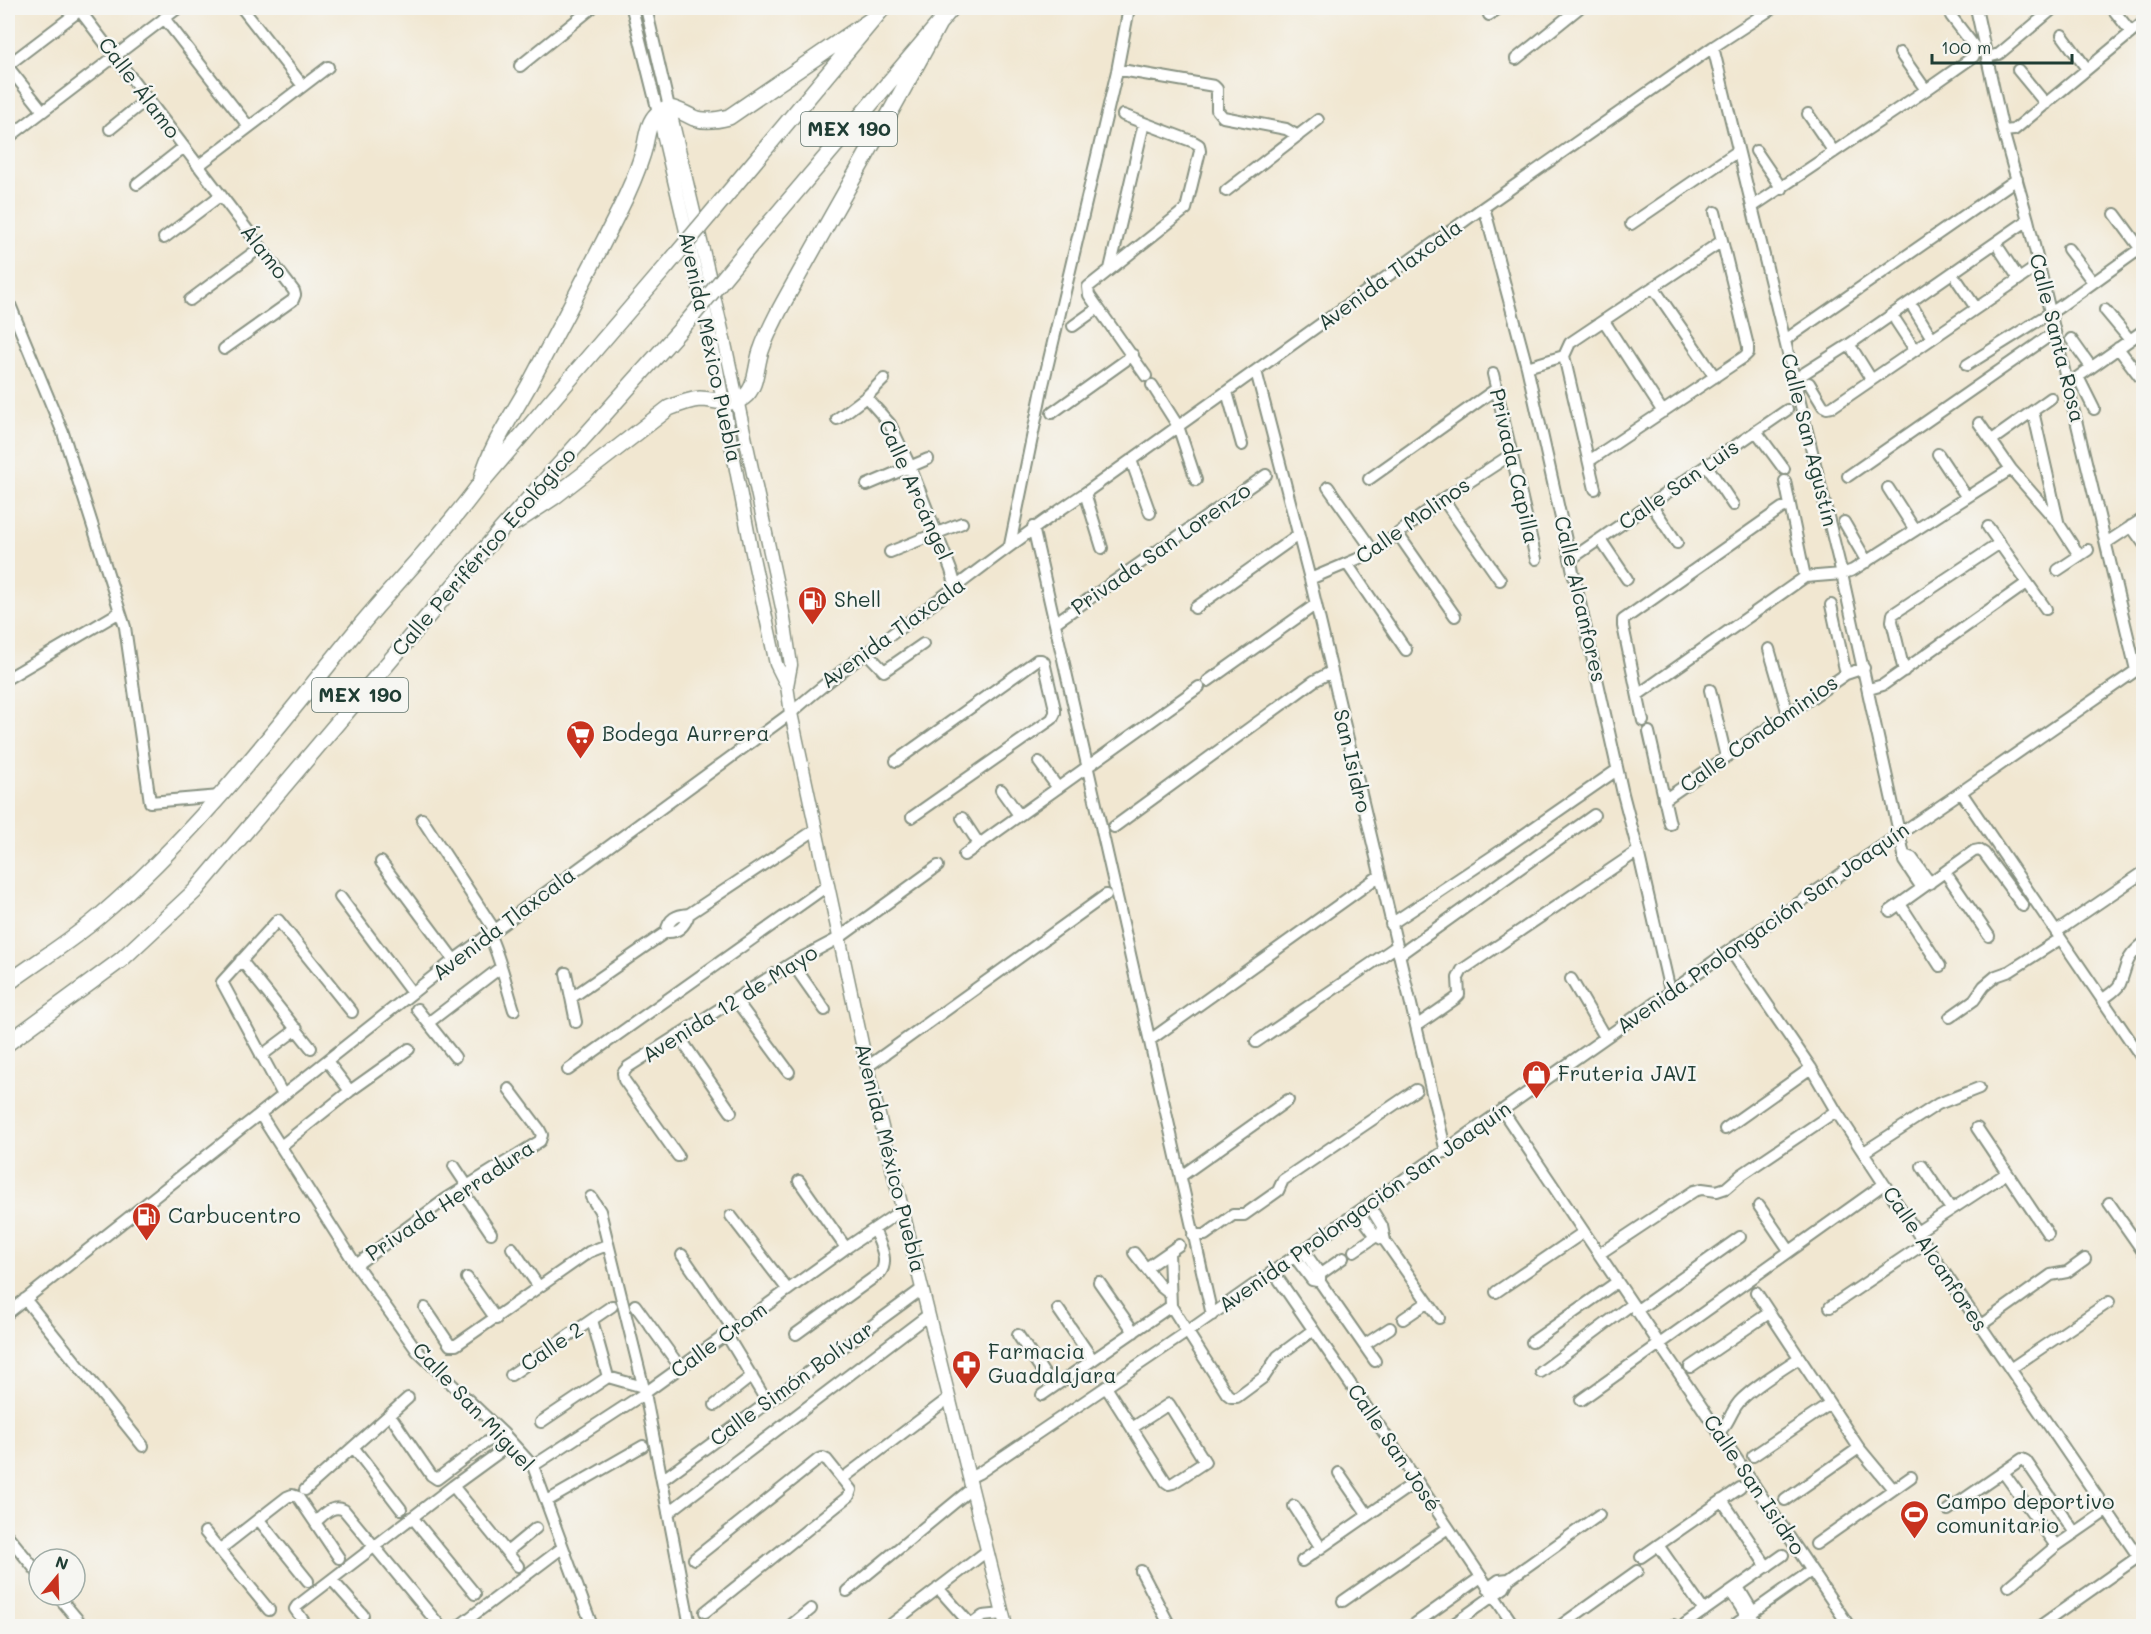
<svg xmlns="http://www.w3.org/2000/svg" width="2151" height="1634" font-family="Mali,sans-serif">
<style>
.lines{fill:none;stroke-linecap:round;stroke-linejoin:round}
.minor-casing{stroke:#889282;stroke-width:14}
.major-casing{stroke:#889282;stroke-width:15}
.highway-casing{stroke:#889282;stroke-width:18}
.minor{stroke:#fff;stroke-width:10}
.major{stroke:#fff;stroke-width:12}
.highway{stroke:#fff;stroke-width:15}
.highway-bridge-casing{stroke:#889282;stroke-width:18;stroke-linecap:butt}
.highway-bridge{stroke:#fff;stroke-width:15}
.labels{text-anchor:middle;stroke-width:5;stroke-linejoin:round;paint-order:stroke}
.shield{fill:#f6f6f2;stroke:#60746d;stroke-width:1.5}
.shield-label{font-size:20px;font-weight:bold;fill:#1f3d34}
.street-label{font-size:21px;fill:#1f3d34;stroke:#f6f6f2}
.poi-label{font-size:21px;fill:#1f3d34;stroke:#f6f6f2;text-anchor:start}
</style>
<rect width="100%" height="100%" fill="#f6f6f2"/>
<filter id="ink" filterUnits="userSpaceOnUse"><feTurbulence type="fractalNoise" baseFrequency=".0167" numOctaves="2"/><feDisplacementMap in="SourceGraphic" scale="12" xChannelSelector="R" yChannelSelector="G"/><feConvolveMatrix kernelMatrix="1 2 1 2 8 2 1 2 1" color-interpolation-filters="sRGB"/></filter>
<filter id="wash" filterUnits="userSpaceOnUse"><feTurbulence type="fractalNoise" baseFrequency=".008" numOctaves="4" result="noise"/><feDisplacementMap in="SourceGraphic" scale="24" xChannelSelector="R" yChannelSelector="G"/><feGaussianBlur stdDeviation="1.35" result="paint"/><feColorMatrix in="noise" values="0 0 0 0 0 0 0 0 0 0 0 0 0 0 0 0 0 1.4 0 .05"/><feComposite in="paint" operator="in"/></filter>
<g filter="url(#wash)">
<rect width="100%" height="100%" fill="#f1e7d1"/>
</g>
<g filter="url(#ink)">
<g class="lines">
<defs>
<path id="minor" d="M78 8 294 291 295 295 293 300 224 349
M242 8 303 86
M632 8 658 112
M646 8 669 107
M1976 8 2003 131 2028 220 2136 670
M2112 8 2131 32
M1489 15 1499 8
M164 18 249 127
M2062 35 2087 69
M1713 47 1842 574 1904 855V861L1922 888
M1900 53 1926 90
M1988 57 1999 54 2054 8
M1516 59 1579 8
M8 65 83 8
M520 66 592 8
M8 67 43 111
M2018 70 2046 104
M1117 71H1127L1214 86 1217 89V110L1223 117 1286 129 1298 136
M1808 114 1834 152
M110 129 147 99
M2003 131 2014 130 2144 22
M8 138 178 8
M1756 151 1782 189
M198 166 328 67
M137 184 184 147
M1226 191 1318 120
M1484 207 1527 367 1623 794 1638 851 1670 991
M1752 207 1926 90 1973 57 1976 51 1974 46 1951 16
M2115 214 2140 248
M1631 224 1738 151
M164 238 221 195
M2068 249 2093 282
M2000 250 2019 279
M1110 269 1144 123
M1957 280 1976 308
M1088 287 1186 209 1200 151 1199 145 1194 142 1123 115
M1088 287 1089 295 1146 376
M1653 287 1715 377
M8 300 63 433 125 627 150 802 220 796
M190 300 261 247
M1914 309 1932 338
M2105 310 2130 340
M1604 321 1663 412
M1896 321 1915 350
M1073 326 1098 308
M2071 339 2091 367
M1785 340 2017 179
M2118 348 2140 377
M1853 350 1871 379
M1564 356 1595 489
M1967 365 2058 308 2144 246
M1527 367 1564 356 1570 343 1722 241
M1256 371 1310 579 1446 1152
M1493 374 1536 559
M2078 377 2094 409
M1795 379 1847 346 2028 220
M1809 383 1823 406 1827 408 1832 407 2038 266
M2068 384 2144 330
M1152 385 1178 426 1196 480
M1227 392 1242 445
M866 397 890 424 910 466 951 570 956 587
M2033 411 2058 521
M1052 413 1133 355
M837 419 866 397 884 379
M1979 423 2011 469 2059 524 2079 555
M1756 431 1784 469
M1992 440 2051 398
M1938 454 1966 496
M1131 460 1150 513
M1589 461 1744 357 1748 353V346L1715 212
M1707 466 1733 505
M1848 476 2055 332
M1369 479 1496 389
M1785 481 1805 577
M867 485 928 459
M1328 487 1374 552
M1888 488 1915 530
M1085 493 1102 548
M1443 499 1500 580
M1651 504 1677 543
M1844 522 1867 562
M2131 526 2144 544
M1033 527 1212 1315
M1988 527 2046 609
M1398 534 1455 616
M1600 539 1627 579
M2106 543 2144 518
M1010 545 1042 389 1117 71 1129 8
M890 552 962 523
M1571 559 1787 410
M1348 565 1406 650
M2058 570 2088 550
M1310 579 1374 552 1443 499 1512 454
M1831 605 1846 674
M1195 608 1298 535
M1056 622 1266 475
M1769 649 1788 714
M867 653 884 671 923 644
M1904 671 1892 621 1893 614 2000 543
M8 678 120 612
M1208 681 1315 605
M1869 689 1883 685 2027 583
M1710 690 1726 757
M1639 694 1805 577 1842 574 1853 570 2011 469
M1643 721 1623 626V620L1782 508 1790 506
M1649 732 1670 824
M896 761 1037 660H1041L1044 662 1055 709V713L1052 719 912 817
M1039 762 1058 788
M1001 790 1019 815
M1961 792 2144 1061
M1664 800 1846 674 1864 668
M962 818 979 844
M422 819 494 929
M1114 827 1314 681 1331 672
M1506 847 1617 770
M964 855 1199 687
M1904 855 1912 858 1930 883
M381 862 454 960
M1945 872 1989 936
M340 897 412 993
M1900 904 1940 966
M1890 911 1974 851 1979 850 1984 853 2023 906
M1391 924 1502 850
M666 932C669 918 676 915 689 914L815 830
M2056 932 2144 872
M489 934C500 957 506 985 514 1010
M1730 950 1811 1068 1836 1111 1884 1184 2144 1565
M1399 955 1594 815
M241 960 311 1048
M792 963 825 1010
M566 973 576 1022
M1571 979 1605 1037
M571 998 666 932C679 933 685 926 689 914
M735 999 789 1072
M2102 1000C2108 995 2116 991 2120 984 2128 964 2124 959 2144 943
M417 1009 455 1057
M1950 1017 1974 1000 1984 986 1996 976 2010 971 2060 939
M428 1023 500 968
M1416 1026 1455 999 1459 995 1458 978 1462 970 1638 851
M678 1035 731 1112
M1150 1040 1379 876
M1256 1042 1397 946
M261 1056 297 1029
M327 1061 350 1091
M867 1067 1106 895
M568 1070 827 886
M283 1095 222 982 278 920 352 1012
M1502 1110 1849 1626
M260 1114 356 1265 418 1352 503 1433 533 1466 592 1626
M1977 1128 2048 1234
M1725 1129 1811 1068
M281 1146 350 1091 409 1049
M1864 1152 1938 1104 1979 1088
M678 1156 624 1080 623 1073 628 1067 792 963 839 938 938 866
M454 1166 468 1187
M1922 1166 1951 1209
M1180 1174H1184L1288 1100
M799 1181 846 1248
M462 1190 491 1233
M591 1197 600 1211 645 1393 690 1626
M2109 1203 2144 1253
M1369 1205 1382 1226 1385 1241 1439 1318
M1759 1206 1789 1250
M1358 1212 1376 1236 1385 1241
M731 1216 788 1290
M1917 1232 2007 1173
M1193 1235H1205L1233 1215H1244L1278 1191 1283 1180 1416 1090
M512 1248 539 1287
M1303 1250 1320 1274V1282L1375 1361
M1354 1251 1381 1233
M1169 1252 1171 1306 1227 1394 1231 1397H1237L1264 1377 1278 1356 1313 1330
M1134 1253 1160 1286 1170 1294
M1599 1254 1694 1191 1702 1189 1717 1191 1726 1188 1741 1175 1836 1111
M682 1255 733 1329
M1294 1256 1312 1280 1317 1281
M356 1265 446 1199 540 1141 542 1135 539 1129 509 1089
M1146 1268 1179 1245
M1273 1271 1417 1481 1514 1626
M467 1278 496 1319
M1312 1280 1343 1258
M1099 1282 1134 1332
M1496 1292 1584 1232
M1756 1292 1859 1448 1893 1489
M25 1299 143 1446
M635 1305 680 1367
M1830 1307 1925 1243
M425 1308 450 1345H456L589 1252 607 1245
M1058 1309 1093 1360
M1636 1311 1740 1237
M8 1313 454 960 791 713C832 676 878 645 922 612 976 572 1029 530 1085 493L1484 207 1713 47 1773 8
M1403 1319 1428 1302
M592 1320 608 1377
M1981 1325 2051 1275 2067 1272 2085 1259
M726 1334 767 1402
M796 1334 880 1273C890 1260 879 1243 874 1229
M1018 1335 1053 1387
M1532 1342 1617 1282
M1364 1345 1390 1328
M1690 1367 1769 1313
M2010 1369 2109 1302
M1541 1372 1632 1304
M511 1375 612 1306
M1106 1387 1166 1482 1169 1484 1173 1483 1205 1462 1169 1404 1132 1428
M1042 1395 1171 1306
M1581 1400 1884 1184
M715 1405 752 1376
M390 1415 431 1475 437 1479 485 1443 503 1433
M541 1422 608 1377 643 1387
M1718 1432C1731 1423 1730 1410 1742 1399 1759 1383 1780 1371 1799 1358
M354 1448 401 1509
M1753 1456 1830 1404
M533 1466 645 1393 846 1248 902 1210
M2003 1472 2056 1546
M1339 1473 1368 1515
M969 1478 979 1473 1187 1332 1730 950 1961 792 2144 665
M842 1479 949 1398
M662 1480 922 1289
M453 1486 518 1566
M305 1490 408 1398
M1722 1500 1767 1567
M1785 1500 1859 1448
M547 1501 643 1446
M1294 1506 1321 1548
M1948 1510 2022 1459 2026 1461 2075 1533
M668 1513 928 1315
M412 1517 475 1594
M259 1520 308 1581
M315 1522C324 1515 332 1504 344 1510L440 1626
M205 1532 269 1610
M8 1536 39 1574
M1816 1544 1911 1477
M1658 1545 1704 1611
M219 1550 287 1497 292 1495 298 1497 339 1558
M507 1552 536 1528
M1641 1557 1740 1488
M694 1559 819 1459 823 1458 827 1460 851 1490 849 1496 705 1612
M1302 1561 1417 1481
M1141 1571 1170 1626
M332 1580 363 1615
M2009 1586 2056 1546 2105 1512
M1738 1587 1753 1612
M938 1588 971 1625
M1488 1588 1499 1580 1509 1579 1599 1515
M847 1591 971 1489
M1731 1592 1747 1617
M57 1595 83 1626
M1343 1601 1448 1528
M1750 1614 1758 1626
M1685 1624 1783 1555
M307 1626 295 1609 297 1606 453 1486 512 1443
M459 1626 562 1548
M790 1626 811 1609
M889 1626 987 1551
M969 1626 983 1616 1003 1614
M1412 1626 1481 1577
M1451 1626 1504 1588 1509 1579
M1560 1626 1637 1571
M1671 1626 1673 1625
M1733 1626 1811 1571
M2040 1626 2138 1557
M2143 1626H2144"/>
<path id="major" d="M669 107 722 330 783 612 791 665 787 686 791 713 867 1067 1006 1626
M658 112 710 333 751 548 776 664 787 686"/>
<path id="highway" d="M709 216 883 8
M746 251 952 8
M482 478C490 447 513 414 529 385 560 327 590 269 619 211 628 193 636 175 642 156 647 143 646 124 657 114 668 101 682 113 694 118 705 122 718 120 729 117L875 17
M516 522 554 497 669 408C679 404 689 400 700 399 715 399 731 407 744 397 757 388 756 364 761 351 766 336 773 323 780 309 832 214 887 121 938 25
M8 983C38 961 71 941 100 916 199 832 278 726 360 626 400 578 444 534 480 484L665 268
M8 1043 121 960 195 891 500 531 688 321"/>
</defs>
<use href="#minor" class="minor-casing"/>
<use href="#major" class="major-casing"/>
<use href="#highway" class="highway-casing"/>
<use href="#minor" class="minor"/>
<use href="#major" class="major"/>
<use href="#highway" class="highway"/>
<defs>
<path id="highway-bridge" d="M665 268 709 216
M688 321 746 251"/>
</defs>
<use href="#highway-bridge" class="highway-bridge-casing"/>
<use href="#highway-bridge" class="highway-bridge"/>
</g>
</g>
<defs>
<symbol id="fuel-pin" viewBox="-11 -11 22 30"><path d="M0 17L-7.5 6A9.5 9.5 0 1 1 7.5 6Z" fill="#c8321e" stroke="#f6f6f2"/><path d="M-5.5-6h7V0h2V4h1.3V-2.5L3-4.5l.8-.8L6-3V5H2.5V1h-1V6h-7ZM-4.2-4.7v3.2H.2V-4.7Z" fill="#fff"/></symbol>
<symbol id="supermarket-pin" viewBox="-11 -11 22 30"><path d="M0 17L-7.5 6A9.5 9.5 0 1 1 7.5 6Z" fill="#c8321e" stroke="#f6f6f2"/><path d="M-6-5.5h2.5l.6 2H6L4.5 2H-2.5L-4.4-4H-6ZM-1.5 3.2a1.3 1.3 0 1 0 .1 0ZM3 3.2a1.3 1.3 0 1 0 .1 0Z" fill="#fff"/></symbol>
<symbol id="shop-pin" viewBox="-11 -11 22 30"><path d="M0 17L-7.5 6A9.5 9.5 0 1 1 7.5 6Z" fill="#c8321e" stroke="#f6f6f2"/><path d="M-5-2.5h2.3a2.7 3.5 0 0 1 5.4 0H5L5.5 6h-11ZM-1.5-2.5h3a1.5 2.3 0 0 0-3 0Z" fill="#fff"/></symbol>
<symbol id="pharmacy-pin" viewBox="-11 -11 22 30"><path d="M0 17L-7.5 6A9.5 9.5 0 1 1 7.5 6Z" fill="#c8321e" stroke="#f6f6f2"/><path d="M-2-6h4v4h4v4h-4v4h-4v-4h-4v-4h4Z" fill="#fff"/></symbol>
<symbol id="stadium-pin" viewBox="-11 -11 22 30"><path d="M0 17L-7.5 6A9.5 9.5 0 1 1 7.5 6Z" fill="#c8321e" stroke="#f6f6f2"/><path d="M0-5a6.5 5 0 1 0 0 10a6.5 5 0 1 0 0-10ZM-3.5-1.8h7v3.6h-7Z" fill="#fff"/></symbol>
</defs>
<g fill-rule="evenodd">
<use href="#fuel-pin" x="796" y="584" width="33" height="45"/>
<use href="#supermarket-pin" x="564" y="718" width="33" height="45"/>
<use href="#shop-pin" x="1520" y="1058" width="33" height="45"/>
<use href="#fuel-pin" x="130" y="1200" width="33" height="45"/>
<use href="#pharmacy-pin" x="950" y="1348" width="33" height="45"/>
<use href="#stadium-pin" x="1898" y="1498" width="33" height="45"/>
</g>
<g class="labels">
<g class="shield">
<rect x="801" y="112" width="96" height="34" rx="4.5"/>
<rect x="312" y="678" width="96" height="34" rx="4.5"/>
</g>
<g class="shield-label">
<text x="849" y="136">MEX 190</text>
<text x="360" y="702">MEX 190</text>
</g>
<g class="street-label">
<text transform="translate(139 88) rotate(53)" y="7">Calle Álamo</text>
<text transform="translate(264 252) rotate(52)" y="7">Álamo</text>
<text transform="translate(1390 275) rotate(-36)" y="7">Avenida Tlaxcala</text>
<text transform="translate(2057 338) rotate(76)" y="7">Calle Santa Rosa</text>
<text transform="translate(710 347) rotate(78)" y="7">Avenida México Puebla</text>
<text transform="translate(1809 440) rotate(76)" y="7">Calle San Agustín</text>
<text transform="translate(1514 466) rotate(77)" y="7">Privada Capilla</text>
<text transform="translate(1679 485) rotate(-35)" y="7">Calle San Luis</text>
<text transform="translate(915 490) rotate(66)" y="7">Calle Arcángel</text>
<text transform="translate(1413 521) rotate(-35)" y="7">Calle Molinos</text>
<text transform="translate(1161 549) rotate(-35)" y="7">Privada San Lorenzo</text>
<text transform="translate(484 552) rotate(-49)" y="7">Calle Periférico Ecológico</text>
<text transform="translate(1580 599) rotate(77)" y="7">Calle Alcanfores</text>
<text transform="translate(893 633) rotate(-36)" y="7">Avenida Tlaxcala</text>
<text transform="translate(1759 734) rotate(-35)" y="7">Calle Condominios</text>
<text transform="translate(1352 761) rotate(77)" y="7">San Isidro</text>
<text transform="translate(504 924) rotate(-37)" y="7">Avenida Tlaxcala</text>
<text transform="translate(1763 928) rotate(-35)" y="7">Avenida Prolongación San Joaquín</text>
<text transform="translate(730 1004) rotate(-32)" y="7">Avenida 12 de Mayo</text>
<text transform="translate(890 1158) rotate(76)" y="7">Avenida México Puebla</text>
<text transform="translate(450 1201) rotate(-34)" y="7">Privada Herradura</text>
<text transform="translate(1365 1207) rotate(-35)" y="7">Avenida Prolongación San Joaquín</text>
<text transform="translate(1935 1259) rotate(56)" y="7">Calle Alcanfores</text>
<text transform="translate(719 1340) rotate(-36)" y="7">Calle Crom</text>
<text transform="translate(552 1347) rotate(-34)" y="7">Calle 2</text>
<text transform="translate(792 1384) rotate(-36)" y="7">Calle Simón Bolívar</text>
<text transform="translate(473 1407) rotate(47)" y="7">Calle San Miguel</text>
<text transform="translate(1394 1448) rotate(56)" y="7">Calle San José</text>
<text transform="translate(1754 1485) rotate(56)" y="7">Calle San Isidro</text>
</g>
<g class="poi-label">
<text x="834" y="607">Shell</text>
<text x="602" y="741">Bodega Aurrera</text>
<text x="1558" y="1081">Fruteria JAVI</text>
<text x="168" y="1223">Carbucentro</text>
<text x="988" y="1359">Farmacia<tspan x="988" dy="24">Guadalajara</tspan></text>
<text x="1936" y="1509">Campo deportivo<tspan x="1936" dy="24">comunitario</tspan></text>
</g>
</g>
<rect width="2151" height="1634" fill="none" stroke="#f6f6f2" stroke-width="30"/>
<g transform="translate(57 1577) rotate(19)"><circle r="28" fill="#f6f6f2" stroke="#a0aca6" stroke-width="1.5"/>
<path d="M0-4.5L10 22L0 15L-10 22Z" fill="#c8321e"/>
<text y="-9" font-size="16" font-weight="bold" text-anchor="middle" fill="#1f3d34">N</text>
</g>
<path d="M1932 54v9h140v-9" fill="none" stroke="#1f3d34" stroke-width="3"/>
<text x="1941" y="54" font-size="18" fill="#1f3d34" stroke="#f6f6f2" stroke-width="4.5" paint-order="stroke">100 m</text>
</svg>
